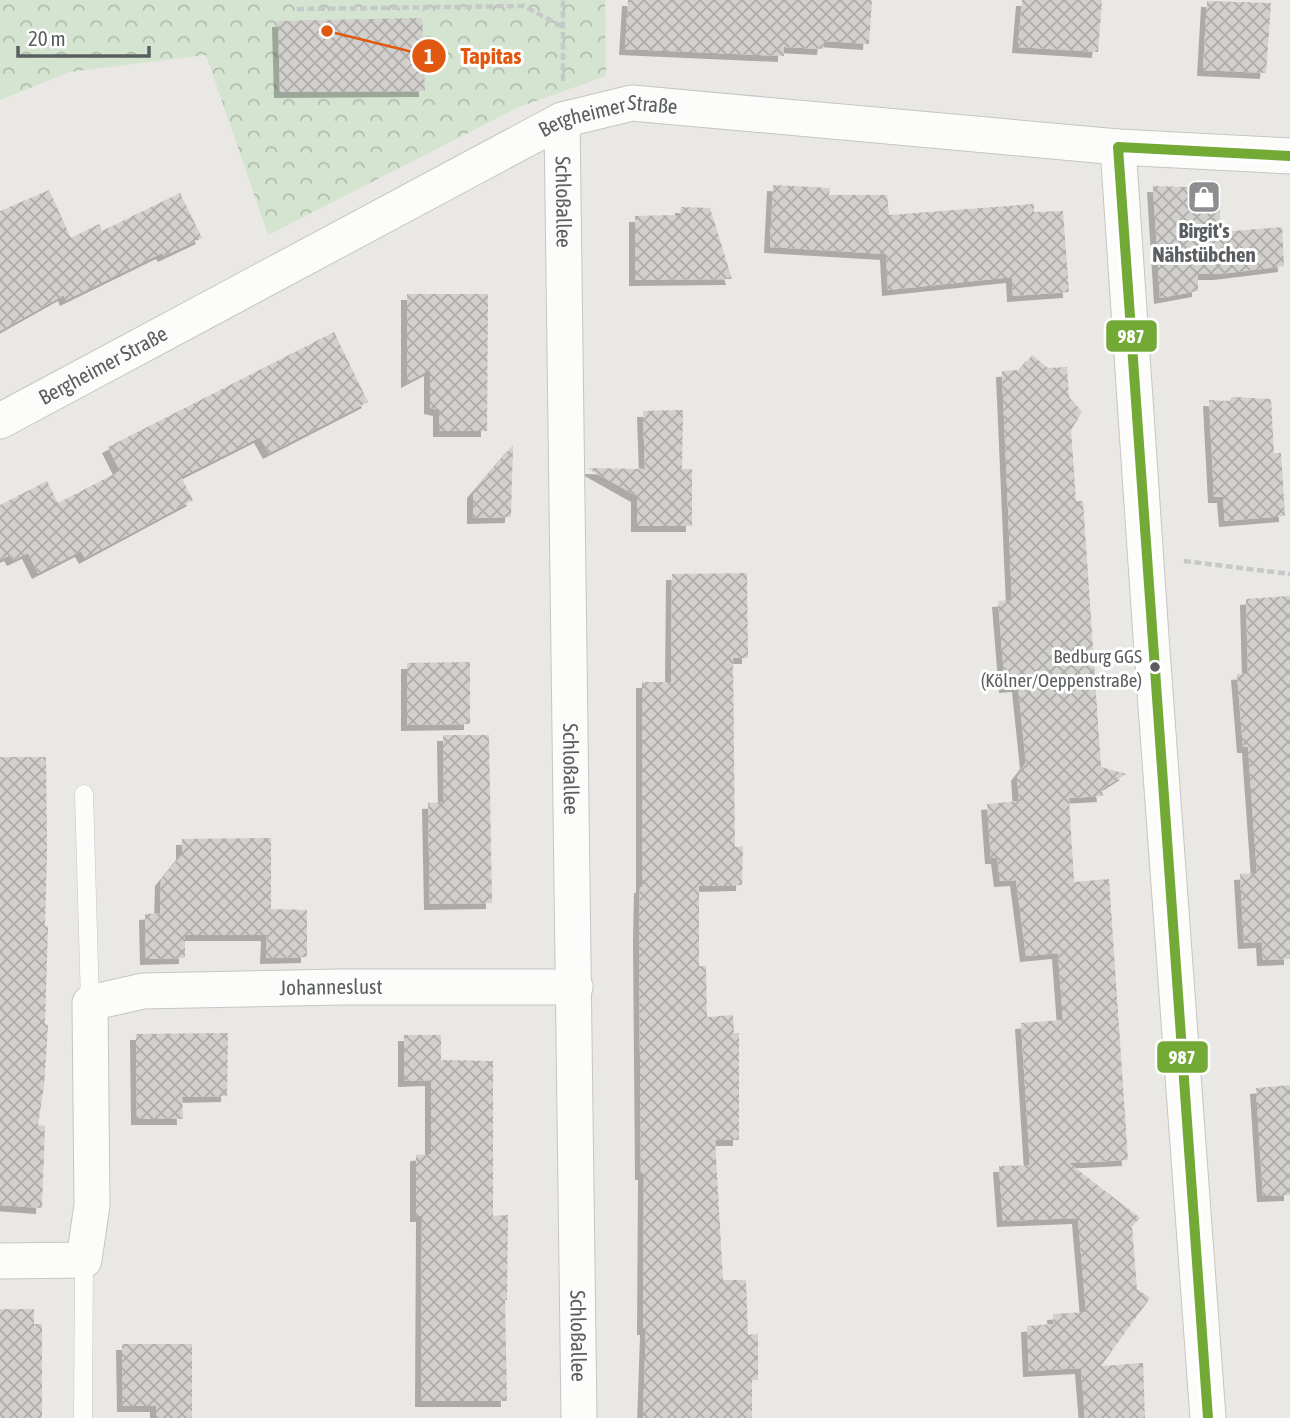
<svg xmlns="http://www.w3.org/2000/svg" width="1290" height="1418" font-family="'Asap Condensed',sans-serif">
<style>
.forest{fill:url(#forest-crowns)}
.building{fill:url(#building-cross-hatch);filter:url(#shadow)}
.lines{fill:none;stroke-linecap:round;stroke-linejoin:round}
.service-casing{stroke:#c6c5c5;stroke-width:19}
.minor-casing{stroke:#c6c5c5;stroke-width:37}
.path{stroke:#c5c9c7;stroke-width:4.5;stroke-dasharray:7 3.5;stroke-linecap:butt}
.service{stroke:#fcfcfb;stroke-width:18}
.minor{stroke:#fcfcfb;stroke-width:35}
.bus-1-casing{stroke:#fff;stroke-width:16}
.bus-1{stroke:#72aa35;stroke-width:10}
.bus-dot{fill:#5a5e61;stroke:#fff;stroke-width:2.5}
.labels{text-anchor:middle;stroke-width:6;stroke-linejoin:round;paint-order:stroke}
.bus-label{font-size:19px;fill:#5a5e61;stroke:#fff;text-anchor:end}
.street-label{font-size:21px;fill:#5a5e61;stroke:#fff}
.poi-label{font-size:21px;font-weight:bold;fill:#5a5e61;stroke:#fff}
.leader{fill:none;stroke:#e15910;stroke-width:2.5}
.callout-dot{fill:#e15910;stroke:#fff;stroke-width:2.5}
.mark-label{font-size:21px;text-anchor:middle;font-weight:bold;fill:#fff}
.callout-label{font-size:23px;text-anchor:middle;font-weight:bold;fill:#e15910;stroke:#fff;stroke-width:6;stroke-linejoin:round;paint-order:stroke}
.line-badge{stroke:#fff;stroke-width:2.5}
.badge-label{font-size:19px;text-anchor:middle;font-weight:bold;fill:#fff}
</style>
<defs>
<pattern id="forest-crowns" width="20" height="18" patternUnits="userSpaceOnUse" patternTransform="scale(1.75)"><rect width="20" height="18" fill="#d5e4d1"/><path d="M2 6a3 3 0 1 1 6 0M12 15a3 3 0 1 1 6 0" fill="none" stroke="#b0bcad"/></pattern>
<pattern id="building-cross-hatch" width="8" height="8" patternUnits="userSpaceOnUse" patternTransform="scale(1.75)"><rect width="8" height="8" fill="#d1d0cd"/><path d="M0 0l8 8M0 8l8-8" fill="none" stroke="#adacaa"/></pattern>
<filter id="shadow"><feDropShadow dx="-6" dy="6" stdDeviation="0" flood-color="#0004"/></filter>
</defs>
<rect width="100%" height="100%" fill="#eae8e4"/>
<path class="forest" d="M0 0H605L606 76 519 107 268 235 206 55 70 72 0 100Z"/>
<path class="building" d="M628 0H872L869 44 824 41 823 49 784 47V56L625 49Z
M1022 0H1102L1098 52 1018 47Z
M1207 1 1271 3 1266 73 1203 70Z
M422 18 425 91 280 92 278 21Z
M773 185 830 188 829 195H887L889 215 1034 204V212L1063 211 1069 292 1013 296 1012 277 888 290 886 254 770 247Z
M1153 186 1218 188 1221 232 1282 227 1284 266 1220 274H1198V291L1160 298Z
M49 190 71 238 99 224 102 231 180 193 202 238 164 256 162 253 66 300 64 295 0 331V211Z
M681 207 710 208 732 279 635 280V216L680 215Z
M407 294H488L487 431H439V410L430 408V370L407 382Z
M334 332 368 402 269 453 260 437 181 477 193 500 85 558 81 551 38 573 28 553 13 560 10 555 0 560V505L47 481 58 503 120 471 108 447Z
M1032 355 1048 368 1067 367 1069 397 1082 412 1071 430 1076 501H1083L1101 767 1126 774 1102 789 1103 796 1069 798 1074 882 1109 879 1128 1160 1069 1163 1140 1218 1132 1226 1137 1289 1150 1298 1101 1366 1143 1363 1145 1418H1085L1081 1368 1029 1371 1027 1326 1054 1324 1053 1314 1086 1312 1078 1218 1003 1221 999 1166 1030 1165 1021 1023 1063 1020 1058 953 1026 956 1016 880 1000 881 997 858H991L987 804 1019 801 1017 775 1026 763 1018 686 1005 687 998 601 1012 600 1002 371 1020 370Z
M1232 397 1271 399 1274 453H1281L1285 516 1225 521 1223 497H1214L1209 400 1229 401Z
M683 410 682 469H692V526H637V496L587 468 645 469 643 411Z
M513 445 511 517 473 518V492Z
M747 573 748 658H733L735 847 743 846 742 885 699 886V966H706L707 1017 733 1015 734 1033H739V1140H715L723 1280H746L748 1335 758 1334V1380H752V1418H643L646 1329H643L644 1174H641L639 934 640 887H642V682H671L672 574Z
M1290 596V959L1263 960 1262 942 1244 943 1240 874 1257 873 1248 747H1243L1237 674 1248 673 1246 599Z
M470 662V724L407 725V663Z
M443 735H489L492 903 430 904 428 803 444 802Z
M0 757H46L47 852 45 926H48L45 1024 48 1025 44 1086 38 1125 45 1126 42 1208 0 1205Z
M271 838V909L307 910V957L266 958 267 935H185V958L146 959 145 914 160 913 161 880 182 854V839Z
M228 1033 227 1096 182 1097 183 1119H137L136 1034Z
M404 1035H441V1060L493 1061V1216L508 1215 507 1300H505L507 1401H421L422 1216H416V1155L431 1154V1080L404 1081Z
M1290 1085V1195L1263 1196 1256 1088Z
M0 1309H34V1324H42V1418H0Z
M122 1344H192V1418H156V1406H123Z"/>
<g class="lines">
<defs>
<path id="service" d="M84 794 90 1003
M83 1418 84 1260"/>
<g id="minor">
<path id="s1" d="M562 120 579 1418"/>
<path d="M1118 147 1151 637 1208 1418"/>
<path id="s2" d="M0 421 562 120 632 103 1118 147 1290 156"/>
<path id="s3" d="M0 1261 84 1260 92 1205 90 1003 143 991 340 987H575"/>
</g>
</defs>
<use href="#service" class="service-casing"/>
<use href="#minor" class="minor-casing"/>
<path class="path" d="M297 9 524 6 563 27
M563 81V0
M1184 561 1290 574"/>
<use href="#service" class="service"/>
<use href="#minor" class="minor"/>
<defs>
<path id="bus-1" d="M1208 1418 1118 147 1290 156"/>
</defs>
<use href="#bus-1" class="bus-1-casing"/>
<use href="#bus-1" class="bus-1"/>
</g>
<defs>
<symbol id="shop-square" viewBox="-11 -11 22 22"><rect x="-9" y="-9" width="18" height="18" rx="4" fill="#8c8e8f" stroke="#fff"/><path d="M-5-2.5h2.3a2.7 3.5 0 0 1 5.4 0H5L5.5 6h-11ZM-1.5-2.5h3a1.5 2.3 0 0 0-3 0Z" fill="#fff"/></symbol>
</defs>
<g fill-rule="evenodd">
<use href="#shop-square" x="1185" y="178" width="38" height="38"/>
</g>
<circle class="bus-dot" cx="1155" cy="667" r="6"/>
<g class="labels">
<g class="bus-label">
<text x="1142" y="663">Bedburg GGS<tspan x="1142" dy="24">(Kölner/Oeppenstraße)</tspan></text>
</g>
<g class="street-label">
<text dy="7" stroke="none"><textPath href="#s2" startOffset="684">Bergheimer Straße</textPath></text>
<text dy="7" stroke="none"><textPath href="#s1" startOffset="82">Schloßallee</textPath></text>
<text dy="7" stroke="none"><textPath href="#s2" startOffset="117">Bergheimer Straße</textPath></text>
<text dy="7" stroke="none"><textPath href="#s1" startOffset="649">Schloßallee</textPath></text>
<text dy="7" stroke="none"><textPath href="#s3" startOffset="584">Johanneslust</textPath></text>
<text dy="7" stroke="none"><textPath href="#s1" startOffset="1216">Schloßallee</textPath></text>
</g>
<g class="poi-label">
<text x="1204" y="238">Birgit's<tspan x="1204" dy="24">Nähstübchen</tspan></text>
</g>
</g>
<path class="leader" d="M327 31L429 56"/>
<g class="callout-dot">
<circle cx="327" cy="31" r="7"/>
<circle cx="429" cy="56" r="18"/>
</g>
<g class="mark-label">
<text x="429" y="64">1</text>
</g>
<g class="callout-label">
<text x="491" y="64">Tapitas</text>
</g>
<g class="line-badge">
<rect x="1105" y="319" width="53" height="34" rx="7" fill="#72aa35"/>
<rect x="1156" y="1040" width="53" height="34" rx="7" fill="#72aa35"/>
</g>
<g class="badge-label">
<text x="1131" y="343">987</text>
<text x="1182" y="1064">987</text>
</g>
<path d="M18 46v10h131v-10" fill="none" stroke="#5a5e61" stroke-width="3.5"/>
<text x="28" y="46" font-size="21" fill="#5a5e61" stroke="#ffffff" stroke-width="5" paint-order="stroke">20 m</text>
</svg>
